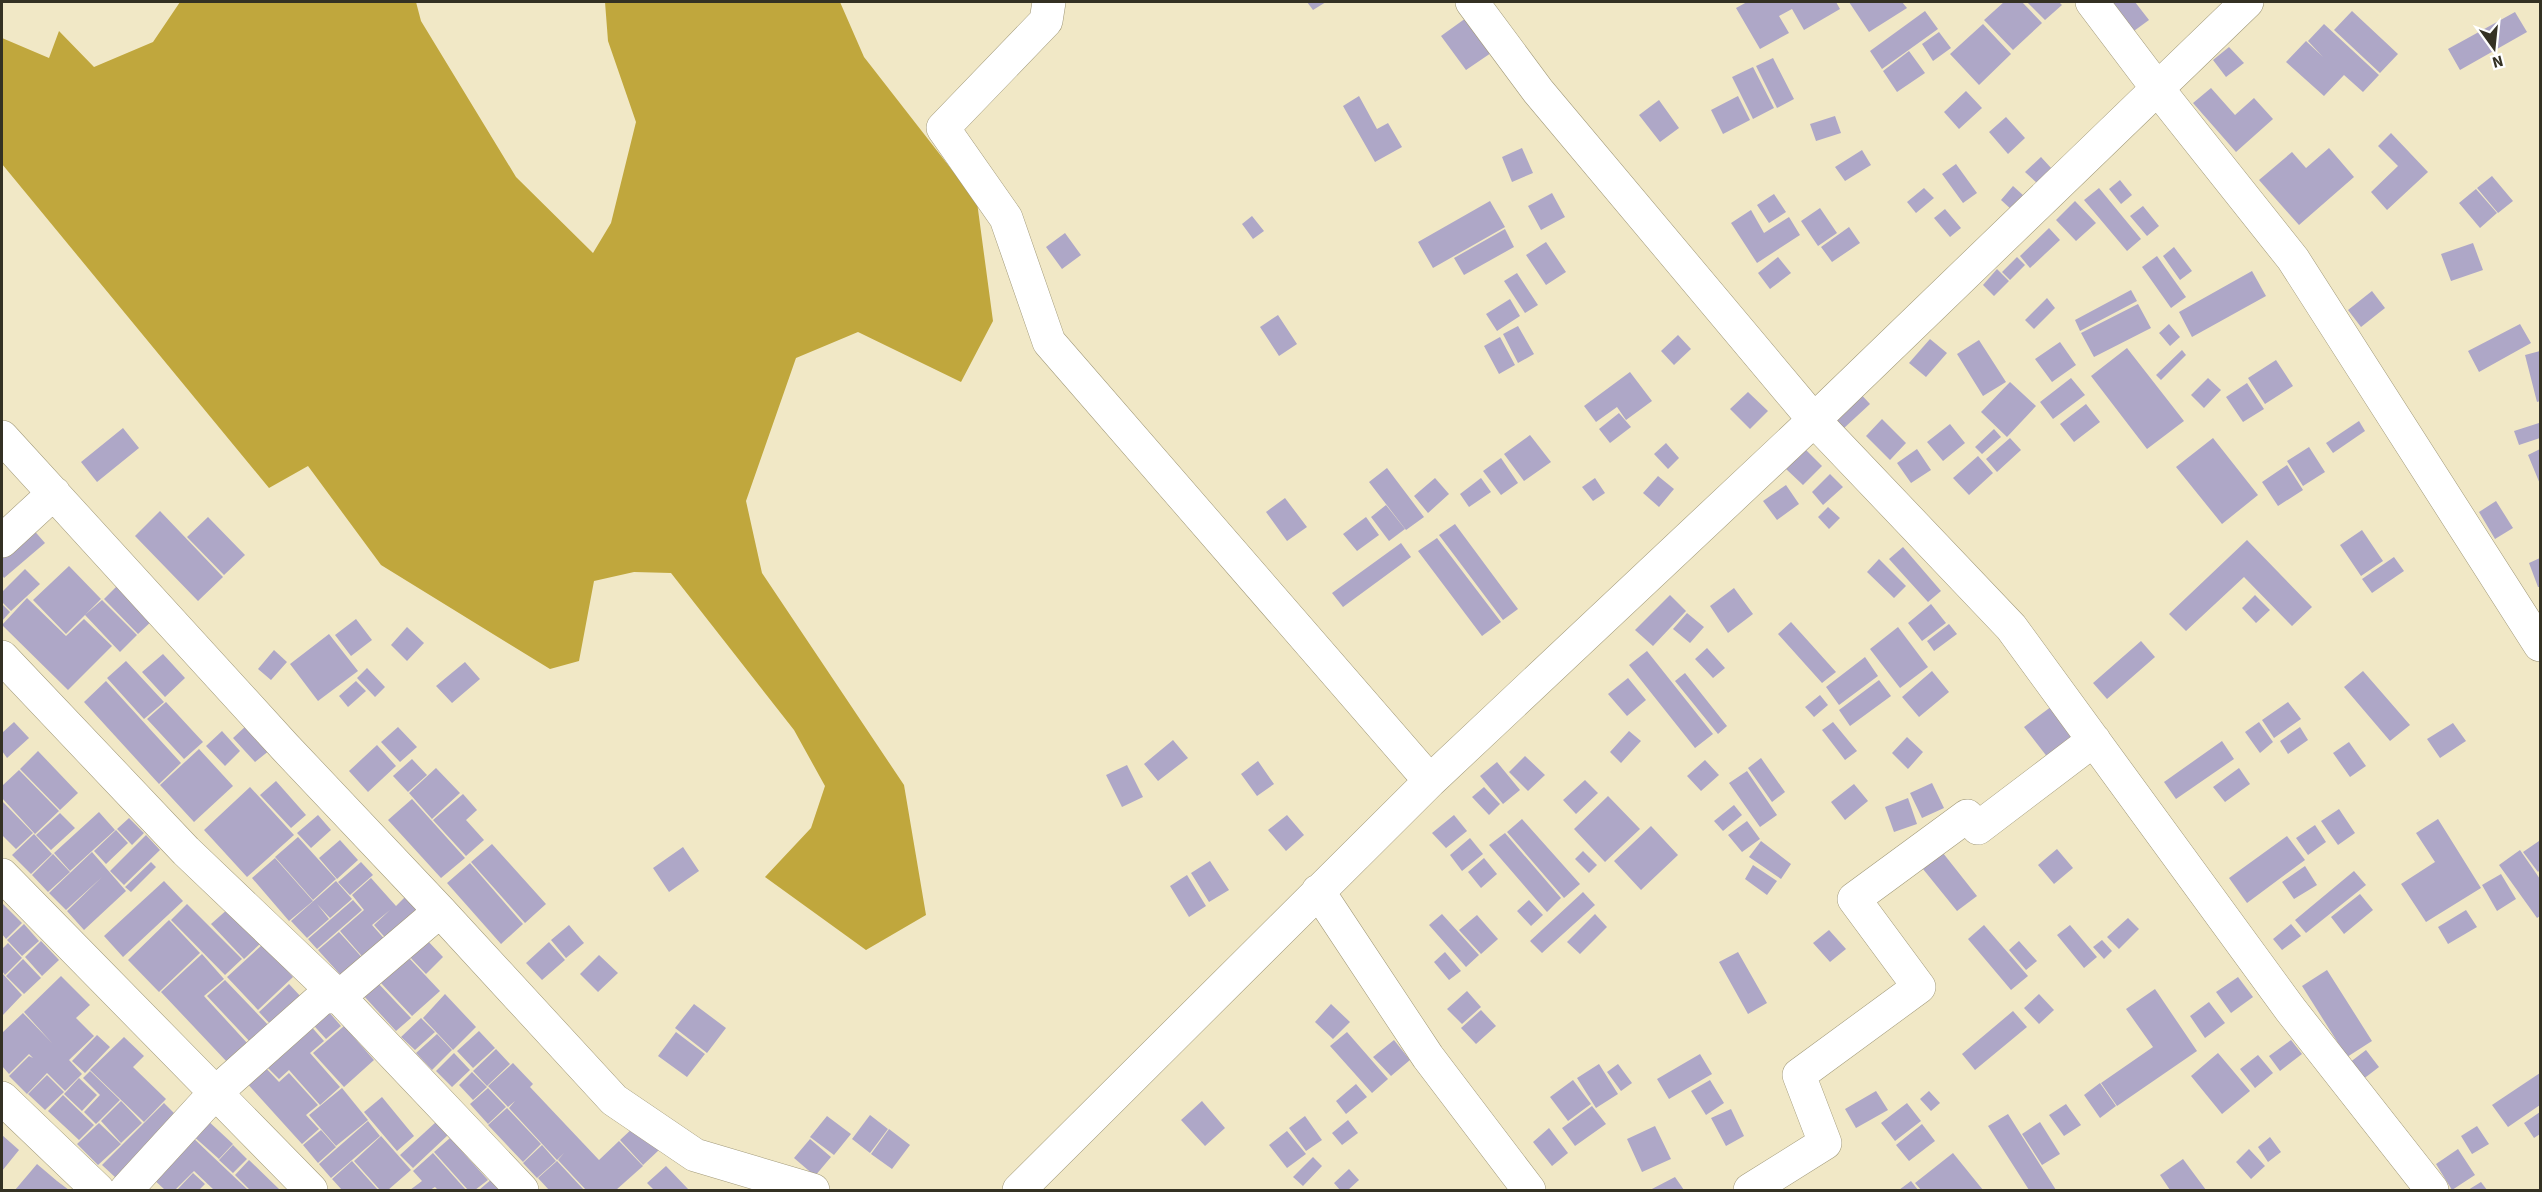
<svg xmlns="http://www.w3.org/2000/svg" width="2542" height="1192" font-family="'Source Sans 3',sans-serif">
<style>
.water{fill:#c0a73d}
.building{fill:#aea7c7}
.lines{fill:none;stroke-linecap:round;stroke-linejoin:round}
.minor-casing{stroke:#a19979;stroke-width:34}
.minor{stroke:#fff;stroke-width:33}
</style>
<rect width="100%" height="100%" fill="#f1e8c6"/>
<path class="water" d="M180 2H416L421 21 516 177 593 253 611 223 636 122 608 41 605 2H840L864 57 977 202 993 321 961 382 858 332 796 358 746 501 762 573 904 785 926 915 866 950 765 877 811 828 825 786 794 730 671 573 634 572 594 581 579 661 550 669 381 565 308 466 269 488 2 164V38L49 58 59 31 94 67 153 42Z"/>
<path class="building" d="M1307 2H1326L1313 10Z
M1747 2H1836L1840 9 1804 30 1792 9 1779 16 1789 33 1760 49 1736 8Z
M1849 2H1902L1907 8 1869 32Z
M2004 2H2022L2042 23 2013 50 1984 20Z
M2027 2H2059L2062 5 2045 20Z
M2106 2H2135L2149 20 2127 36Z
M1925 11 1938 29 1882 69 1870 51Z
M2352 11 2398 54 2380 73 2334 30Z
M2515 12 2527 32 2460 70 2448 49Z
M1466 18 1491 53 1466 70 1441 36Z
M1983 24 2011 54 1979 85 1950 54Z
M2324 24 2379 75 2363 92 2344 75 2324 96 2286 62 2306 41 2323 57 2308 41Z
M1939 32 1951 48 1933 61 1922 44Z
M2229 47 2244 63 2226 77 2213 60Z
M1909 51 1925 73 1897 92 1883 71Z
M1773 58 1794 99 1777 108 1756 66Z
M1753 67 1774 108 1753 119 1732 77Z
M2211 88 2235 115 2254 98 2273 119 2236 152 2193 103Z
M1966 91 1982 108 1959 129 1944 112Z
M1359 96 1377 129 1388 123 1402 147 1375 162 1343 106Z
M1738 96 1750 120 1723 134 1711 110Z
M1659 100 1679 128 1660 142 1639 115Z
M1835 116 1841 133 1816 141 1810 124Z
M2006 117 2025 138 2008 154 1989 132Z
M2391 133 2428 172 2387 210 2371 192 2398 166 2378 146Z
M1522 148 1533 173 1512 182 1502 157Z
M2329 148 2354 177 2299 225 2259 180 2292 152 2306 168Z
M1862 150 1871 165 1845 181 1835 167Z
M2041 157 2052 169 2037 183 2025 172Z
M1956 164 1977 193 1963 203 1942 174Z
M2492 176 2513 201 2498 213 2477 188Z
M2120 180 2132 195 2121 204 2109 189Z
M2013 186 2024 196 2012 210 2001 200Z
M1924 188 1934 198 1916 213 1907 202Z
M2099 188 2141 239 2127 251 2084 200Z
M2476 189 2497 213 2480 228 2459 203Z
M1552 193 1565 217 1541 230 1528 206Z
M1774 194 1786 212 1769 223 1757 205Z
M1490 201 1505 227 1433 268 1418 242Z
M2075 201 2096 223 2076 241 2056 220Z
M2143 206 2159 226 2147 236 2130 216Z
M1820 208 1837 233 1818 246 1801 221Z
M1945 209 1961 228 1950 237 1934 218Z
M1751 210 1764 233 1789 217 1800 235 1757 263 1731 223Z
M1252 216 1264 231 1253 239 1242 224Z
M1849 227 1860 243 1832 262 1821 247Z
M2049 228 2060 240 2030 268 2020 256Z
M1505 229 1514 247 1464 275 1454 258Z
M1065 233 1081 255 1062 269 1046 247Z
M1546 242 1566 272 1546 285 1526 255Z
M2473 243 2483 270 2451 281 2441 254Z
M2174 247 2192 271 2180 280 2163 256Z
M2157 256 2186 297 2171 308 2142 267Z
M1778 257 1791 273 1770 289 1758 273Z
M2017 257 2025 265 2010 280 2002 272Z
M1997 269 2009 281 1994 296 1983 285Z
M2252 271 2266 296 2192 337 2179 312Z
M1517 273 1538 305 1525 313 1504 281Z
M2131 290 2137 301 2080 331 2075 320Z
M2372 291 2385 308 2361 327 2348 310Z
M2047 298 2055 308 2034 329 2025 320Z
M1510 299 1520 316 1497 331 1486 314Z
M2138 304 2151 328 2094 357 2081 333Z
M1278 315 1297 344 1279 356 1260 327Z
M2169 324 2180 337 2170 346 2159 333Z
M2520 324 2531 343 2479 372 2468 351Z
M1518 326 1534 354 1518 363 1503 334Z
M1678 335 1691 349 1674 365 1661 351Z
M1500 337 1515 365 1499 374 1484 346Z
M1930 339 1947 353 1926 377 1909 363Z
M1979 340 2006 382 1983 396 1957 354Z
M2060 342 2076 365 2052 382 2035 359Z
M2127 348 2184 421 2147 449 2091 376Z
M2182 350 2186 355 2161 380 2156 375Z
M2540 351V401L2537 402 2525 355Z
M2276 360 2293 386 2265 404 2248 378Z
M1630 372 1652 401 1626 420 1617 407 1596 422 1584 406Z
M2071 378 2085 395 2053 419 2040 402Z
M2208 378 2221 390 2204 408 2191 395Z
M2010 382 2036 406 2007 437 1981 412Z
M2247 383 2264 409 2243 422 2226 397Z
M1857 390 1870 404 1843 429 1830 414Z
M1748 392 1768 411 1750 429 1730 409Z
M2086 404 2100 422 2074 442 2060 424Z
M1619 413 1631 427 1610 443 1599 429Z
M1882 419 1906 443 1890 460 1866 436Z
M2359 421 2365 431 2333 453 2326 443Z
M2539 423 2540 438 2519 445 2514 431Z
M1950 424 1965 443 1943 461 1927 442Z
M123 428 139 448 97 482 81 462Z
M1994 429 2001 437 1982 454 1975 447Z
M1530 435 1551 462 1524 481 1504 454Z
M2010 438 2021 450 1997 472 1986 459Z
M2213 438 2258 495 2222 524 2176 467Z
M1666 443 1679 458 1668 469 1654 454Z
M2309 447 2325 472 2303 486 2287 461Z
M1805 449 1822 466 1803 485 1785 468Z
M1917 449 1931 470 1911 483 1897 463Z
M2540 449V484L2528 455Z
M1978 456 1993 473 1969 495 1953 478Z
M1501 458 1518 483 1501 495 1483 471Z
M2287 465 2303 490 2278 506 2262 482Z
M1387 468 1424 517 1406 530 1369 482Z
M1830 474 1843 487 1823 505 1812 492Z
M1658 476 1674 489 1659 507 1643 493Z
M1435 478 1449 494 1428 513 1414 496Z
M1481 478 1491 492 1469 507 1460 494Z
M1595 478 1605 493 1593 501 1582 487Z
M1786 485 1799 504 1777 520 1763 501Z
M1285 498 1307 527 1287 541 1266 512Z
M2496 501 2513 528 2495 539 2479 512Z
M1386 505 1405 529 1389 541 1371 517Z
M1828 507 1840 518 1829 529 1818 517Z
M160 511 223 577 198 601 135 536Z
M208 517 245 555 224 575 187 537Z
M1366 517 1379 535 1357 551 1343 534Z
M1455 524 1518 609 1503 620 1439 535Z
M31 527 45 543 4 578 2 575V552Z
M2362 530 2383 561 2361 576 2340 545Z
M1437 538 1501 622 1482 636 1418 551Z
M2247 540 2312 607 2292 626 2244 577 2186 631 2169 614Z
M1401 543 1411 557 1343 607 1332 593Z
M1903 547 1941 591 1928 602 1889 559Z
M2394 557 2404 571 2372 593 2362 579Z
M2540 558V587H2538L2529 563Z
M1879 559 1906 586 1894 598 1867 572Z
M69 566 101 599 66 634 33 600Z
M25 569 40 584 11 611 2 602V592Z
M120 583 155 618 138 634 104 599Z
M1734 588 1753 614 1728 633 1710 606Z
M1670 595 1686 611 1653 646 1635 630Z
M2255 595 2270 610 2256 623 2242 608Z
M27 598 66 636 84 619 112 646 68 690 2 625Z
M102 600 137 635 120 652 85 615Z
M2 604 10 612 2 621Z
M1931 604 1946 623 1922 641 1908 623Z
M1687 613 1704 627 1690 643 1673 629Z
M356 619 372 640 351 656 335 635Z
M1791 622 1836 672 1822 683 1778 634Z
M1949 624 1957 634 1934 651 1927 641Z
M407 627 424 643 407 661 391 645Z
M1898 627 1928 667 1900 688 1870 649Z
M329 634 358 671 318 701 290 664Z
M2141 641 2155 657 2107 699 2093 683Z
M1707 648 1725 668 1713 678 1695 659Z
M274 650 287 662 271 680 258 669Z
M1647 651 1713 734 1695 748 1629 665Z
M163 654 185 678 165 697 142 672Z
M1865 657 1878 676 1839 705 1826 687Z
M126 661 164 702 144 719 107 678Z
M465 662 480 679 452 703 436 686Z
M367 668 385 687 375 697 357 678Z
M1932 671 1949 692 1919 717 1902 697Z
M2363 671 2410 725 2390 741 2344 687Z
M1685 673 1727 726 1718 734 1675 681Z
M1628 678 1646 700 1627 716 1608 694Z
M1879 680 1891 696 1850 726 1839 710Z
M106 681 181 763 159 784 84 702Z
M356 681 366 691 348 707 339 696Z
M1820 695 1828 705 1814 717 1805 707Z
M166 702 203 742 184 759 147 719Z
M2288 702 2301 719 2274 738 2262 720Z
M2052 706 2080 743 2052 763 2024 727Z
M14 722 29 738 7 758 2 751V733Z
M1833 722 1857 751 1845 760 1822 730Z
M2259 722 2273 742 2260 753 2245 732Z
M2453 723 2466 741 2440 758 2427 739Z
M247 725 270 750 255 762 233 738Z
M398 727 417 747 400 762 381 742Z
M2300 727 2308 740 2288 754 2280 741Z
M222 731 240 751 225 766 206 746Z
M1629 731 1641 741 1621 763 1610 752Z
M1907 737 1923 752 1908 769 1892 753Z
M1173 740 1188 758 1158 781 1144 764Z
M2222 741 2234 759 2176 799 2164 782Z
M2349 742 2366 766 2350 777 2333 753Z
M377 745 396 766 368 792 349 771Z
M199 749 233 786 194 822 160 785Z
M38 751 78 793 60 810 20 769Z
M1525 756 1545 775 1528 791 1509 772Z
M1761 758 1785 792 1772 802 1748 768Z
M412 759 427 775 408 792 393 776Z
M1705 760 1719 775 1701 791 1687 776Z
M1258 761 1274 784 1257 796 1241 774Z
M1497 762 1520 790 1503 804 1480 776Z
M1127 765 1143 797 1122 807 1106 775Z
M436 768 460 793 432 819 409 793Z
M2239 768 2250 784 2225 802 2213 787Z
M19 770 59 811 35 834 2 798V786Z
M1747 771 1777 815 1760 827 1729 783Z
M1585 780 1598 793 1576 814 1563 800Z
M276 781 306 815 291 828 260 795Z
M1932 783 1944 808 1922 818 1910 793Z
M1854 784 1868 801 1845 820 1831 802Z
M250 787 294 835 247 877 204 830Z
M1484 787 1500 804 1489 815 1472 797Z
M463 794 477 810 466 820 484 840 466 856 433 820Z
M1608 796 1640 829 1605 862 1574 829Z
M1908 798 1917 824 1894 832 1885 807Z
M412 799 465 858 441 878 388 820Z
M2 801 33 833 16 849 2 835Z
M1734 805 1742 815 1723 831 1714 821Z
M2339 809 2355 833 2338 845 2321 821Z
M99 812 115 830 70 871 54 853Z
M60 813 75 828 51 850 36 835Z
M318 815 331 830 311 848 297 833Z
M1287 815 1304 835 1286 851 1268 830Z
M1454 815 1467 831 1446 848 1432 833Z
M129 818 144 833 132 845 117 829Z
M1522 819 1580 884 1564 898 1507 832Z
M2438 819 2481 888 2426 922 2401 884 2435 862 2416 833Z
M1747 821 1760 839 1742 852 1728 835Z
M2315 825 2326 842 2308 855 2296 838Z
M1651 826 1678 855 1641 890 1614 861Z
M116 830 128 843 106 864 94 851Z
M1505 833 1561 898 1547 912 1489 845Z
M34 834 52 854 31 874 12 855Z
M146 835 160 850 124 885 110 871Z
M2287 836 2305 860 2247 903 2229 878Z
M298 837 336 879 313 900 275 857Z
M1470 838 1483 854 1462 871 1450 855Z
M340 840 358 860 337 879 319 858Z
M1761 841 1791 864 1781 879 1749 857Z
M2539 841 2540 870 2538 872 2523 852Z
M492 844 546 904 525 923 471 862Z
M683 847 699 871 669 892 653 868Z
M2057 849 2073 868 2054 884 2038 865Z
M2520 850 2540 879V916L2537 918 2499 865Z
M1583 851 1597 865 1589 873 1575 859Z
M92 852 126 891 84 930 67 911 102 877 66 910 49 893Z
M1943 853 1977 896 1957 911 1923 869Z
M53 854 70 872 48 892 32 875Z
M275 858 313 901 289 921 252 878Z
M1484 858 1497 874 1481 888 1468 872Z
M1210 861 1229 890 1209 902 1191 873Z
M151 862 156 867 131 892 125 887Z
M361 862 373 875 350 895 338 882Z
M470 863 523 924 501 944 447 883Z
M1753 865 1777 881 1767 895 1745 879Z
M2305 866 2317 885 2294 899 2282 882Z
M2354 871 2366 885 2306 933 2295 920Z
M2501 874 2516 899 2497 911 2482 885Z
M1187 875 1206 906 1189 917 1170 886Z
M371 878 396 906 407 895 422 912 389 942 374 925 390 910 372 925 388 943 367 962 340 931 364 910 352 895Z
M164 881 183 901 123 957 104 936Z
M336 881 352 899 330 918 317 904 329 919 307 938 291 921Z
M1583 892 1595 905 1542 953 1530 941Z
M2360 894 2373 910 2344 934 2331 917Z
M353 900 362 910 317 949 308 939Z
M1529 900 1543 915 1531 926 1517 911Z
M3 904 22 923 6 939 2 934V906Z
M187 904 242 959 225 975 171 920Z
M229 908 261 943 244 959 211 924Z
M2466 910 2477 927 2448 944 2438 927Z
M1442 914 1479 955 1466 967 1429 925Z
M1595 914 1607 927 1580 954 1567 942Z
M1477 915 1498 939 1481 954 1459 930Z
M2128 918 2139 929 2119 949 2107 937Z
M169 920 200 953 159 992 128 960Z
M24 924 39 941 22 956 7 940Z
M2291 924 2301 936 2282 950 2273 939Z
M569 925 584 943 566 958 551 940Z
M1984 925 2028 976 2011 990 1968 939Z
M2070 925 2097 957 2084 968 2057 935Z
M1829 930 1846 949 1830 962 1813 943Z
M339 932 367 963 346 981 318 950Z
M426 939 443 957 426 974 408 955Z
M2102 940 2112 951 2104 959 2093 947Z
M41 941 59 960 42 976 25 957Z
M2019 941 2037 961 2026 970 2009 950Z
M549 942 565 960 542 980 526 963Z
M8 943 22 958 5 975 2 971V949Z
M263 944 293 977 258 1010 227 977Z
M1445 952 1461 971 1449 980 1434 962Z
M1738 952 1767 1003 1748 1014 1719 962Z
M202 954 224 979 204 996 248 1044 228 1063 161 992Z
M599 955 618 973 598 992 580 974Z
M408 957 440 991 412 1016 380 982Z
M23 959 41 978 24 994 6 976Z
M2327 970 2372 1041 2347 1057 2302 986Z
M2 973 22 995 2 1016Z
M61 976 90 1005 76 1018 94 1036 69 1060 82 1074 65 1091 47 1073 27 1094 9 1076 29 1056 33 1058 29 1054 9 1074 2 1066V1033L23 1013 52 1043 24 1012Z
M2238 977 2253 997 2231 1013 2216 992Z
M225 980 271 1028 253 1045 207 996Z
M377 982 411 1018 396 1031 363 995Z
M289 984 303 999 273 1027 259 1012Z
M2155 989 2197 1051 2117 1106 2101 1083 2153 1047 2126 1009Z
M1467 991 1481 1007 1462 1024 1447 1009Z
M445 994 476 1027 453 1050 423 1018Z
M2039 994 2054 1010 2039 1024 2024 1008Z
M2209 1002 2225 1023 2205 1038 2190 1016Z
M322 1004 341 1026 326 1039 307 1018Z
M694 1004 726 1028 707 1053 675 1028Z
M1331 1004 1350 1022 1333 1039 1315 1022Z
M1481 1010 1496 1026 1476 1044 1461 1028Z
M2013 1011 2027 1027 1975 1070 1962 1054Z
M421 1018 435 1032 415 1050 401 1037Z
M309 1024 324 1041 310 1053 340 1087 320 1105 289 1070 279 1079 264 1064Z
M344 1026 374 1060 344 1087 313 1053Z
M479 1031 495 1048 473 1068 457 1051Z
M676 1032 705 1054 687 1077 658 1056Z
M1347 1032 1388 1079 1372 1093 1330 1046Z
M437 1034 452 1050 432 1070 416 1053Z
M97 1035 110 1047 85 1073 72 1061Z
M124 1037 144 1056 133 1067 166 1099 144 1122 90 1070Z
M1394 1040 1410 1060 1391 1076 1373 1057Z
M2291 1040 2302 1054 2280 1071 2269 1056Z
M496 1049 510 1064 487 1086 473 1071Z
M2366 1050 2379 1067 2362 1080 2349 1063Z
M454 1053 470 1070 452 1087 436 1071Z
M2218 1053 2250 1091 2222 1114 2191 1076Z
M1700 1054 1712 1074 1669 1099 1657 1079Z
M2258 1055 2273 1073 2255 1088 2240 1069Z
M513 1063 533 1084 530 1087 599 1160 619 1141 643 1166 616 1190H586L558 1160 564 1153 557 1160 509 1108 515 1101 508 1107 488 1086Z
M1599 1064 1618 1094 1596 1108 1577 1078Z
M1618 1064 1632 1083 1621 1091 1607 1072Z
M263 1065 279 1082 289 1073 318 1105 306 1115 319 1129 302 1144 245 1081Z
M90 1071 120 1100 96 1124 84 1112 100 1095 83 1078Z
M472 1072 487 1087 473 1100 459 1085Z
M2540 1073V1105L2508 1127 2492 1105Z
M47 1075 64 1092 45 1110 28 1094Z
M79 1078 97 1095 82 1111 64 1094Z
M1573 1080 1591 1104 1568 1121 1550 1097Z
M1710 1080 1724 1103 1706 1115 1691 1091Z
M2100 1083 2116 1106 2100 1118 2084 1095Z
M1356 1084 1367 1097 1346 1114 1336 1101Z
M342 1088 368 1120 336 1146 309 1115Z
M488 1088 506 1107 488 1124 470 1104Z
M1876 1091 1888 1110 1856 1128 1845 1109Z
M1929 1091 1940 1103 1931 1111 1920 1099Z
M63 1095 94 1125 79 1140 48 1111Z
M382 1097 414 1136 397 1151 364 1112Z
M121 1101 142 1123 121 1143 101 1121Z
M1202 1101 1225 1128 1205 1146 1181 1120Z
M164 1103 177 1116 116 1178 102 1165Z
M1907 1103 1921 1121 1895 1141 1881 1123Z
M2066 1104 2081 1125 2064 1136 2049 1115Z
M1592 1106 1606 1124 1575 1146 1562 1128Z
M507 1108 541 1144 523 1162 488 1125Z
M1731 1109 1744 1136 1726 1146 1711 1118Z
M2540 1112V1134L2534 1138 2524 1123Z
M2008 1114 2056 1190H2029L1988 1126Z
M870 1115 888 1129 870 1153 852 1139Z
M827 1116 851 1134 834 1155 810 1137Z
M1305 1116 1322 1140 1306 1151 1289 1128Z
M206 1119 233 1144 219 1159 191 1134Z
M1348 1120 1358 1133 1342 1145 1332 1133Z
M368 1121 380 1136 331 1178 319 1164Z
M436 1122 448 1135 413 1168 400 1155Z
M2040 1122 2060 1154 2042 1165 2022 1134Z
M99 1123 121 1144 98 1165 77 1144Z
M1922 1124 1935 1141 1909 1161 1896 1145Z
M635 1126 659 1150 643 1165 620 1140Z
M1655 1126 1671 1159 1642 1172 1627 1139Z
M2477 1126 2489 1144 2472 1154 2461 1136Z
M1549 1128 1568 1153 1552 1166 1533 1142Z
M889 1129 910 1145 892 1169 871 1154Z
M321 1130 336 1147 318 1163 303 1145Z
M1287 1131 1306 1154 1287 1168 1269 1145Z
M2 1135 19 1150 2 1171Z
M190 1135 248 1190H214L194 1171 175 1190H165L150 1176Z
M381 1136 411 1170 388 1190H380L354 1161Z
M2270 1137 2281 1152 2268 1162 2258 1147Z
M450 1138 488 1180 475 1190H468L434 1152Z
M810 1139 831 1157 815 1176 794 1158Z
M233 1145 247 1159 233 1173 219 1160Z
M542 1145 556 1161 537 1178 523 1163Z
M2249 1149 2265 1166 2251 1179 2236 1162Z
M2458 1149 2475 1175 2452 1190 2436 1164Z
M433 1153 466 1190H438L435 1187 430 1190H410L422 1181 413 1171Z
M1953 1153 1983 1190H1921L1915 1183Z
M1313 1157 1322 1166 1303 1186 1293 1177Z
M2183 1159 2206 1190H2170L2160 1175Z
M249 1160 280 1190H250L235 1175Z
M352 1161 378 1190H342L332 1179Z
M557 1161 584 1190H549L538 1178Z
M37 1164 57 1181 69 1190H15Z
M666 1166 689 1190H654L647 1183Z
M1349 1169 1359 1180 1348 1190H1340L1334 1183Z
M193 1173 205 1184 199 1190H177Z
M1675 1177 1684 1190H1650Z
M493 1178 504 1190H479Z
M1911 1181 1918 1190H1899Z
M2481 1182 2487 1190H2468Z"/>
<g class="lines">
<defs>
<path id="minor" d="M1049 2 1046 21 943 128 1006 218 1049 342 1430 781
M1472 2 1538 91 1814 420 2011 627 2290 1009 2432 1190
M2092 2 2157 88 2293 259 2540 645
M2 437 285 747 440 911 614 1100 695 1155 813 1190
M2 541 54 493
M2 657 186 851 339 997 522 1190
M2 875 311 1190
M1318 891 1428 1057 1529 1190
M2 1098 98 1190
M126 1190 214 1094 323 997H339L440 911
M1019 1190 1430 781 1814 420 2247 2
M1750 1190 1825 1143 1799 1075 1919 987 1854 899 1967 816 1978 828 2094 740"/>
</defs>
<use href="#minor" class="minor-casing"/>
<use href="#minor" class="minor"/>
</g>
<rect width="2542" height="1192" fill="none" stroke="#343123" stroke-width="6"/>
<g transform="translate(2494 48) rotate(165)" stroke="#ffffff" stroke-width="4.5" paint-order="stroke">
<path d="M0-4.5L10 22L0 15L-10 22Z" fill="#343123"/>
<text y="-9" font-size="16" font-weight="bold" text-anchor="middle" fill="#343123">N</text>
</g>
</svg>
